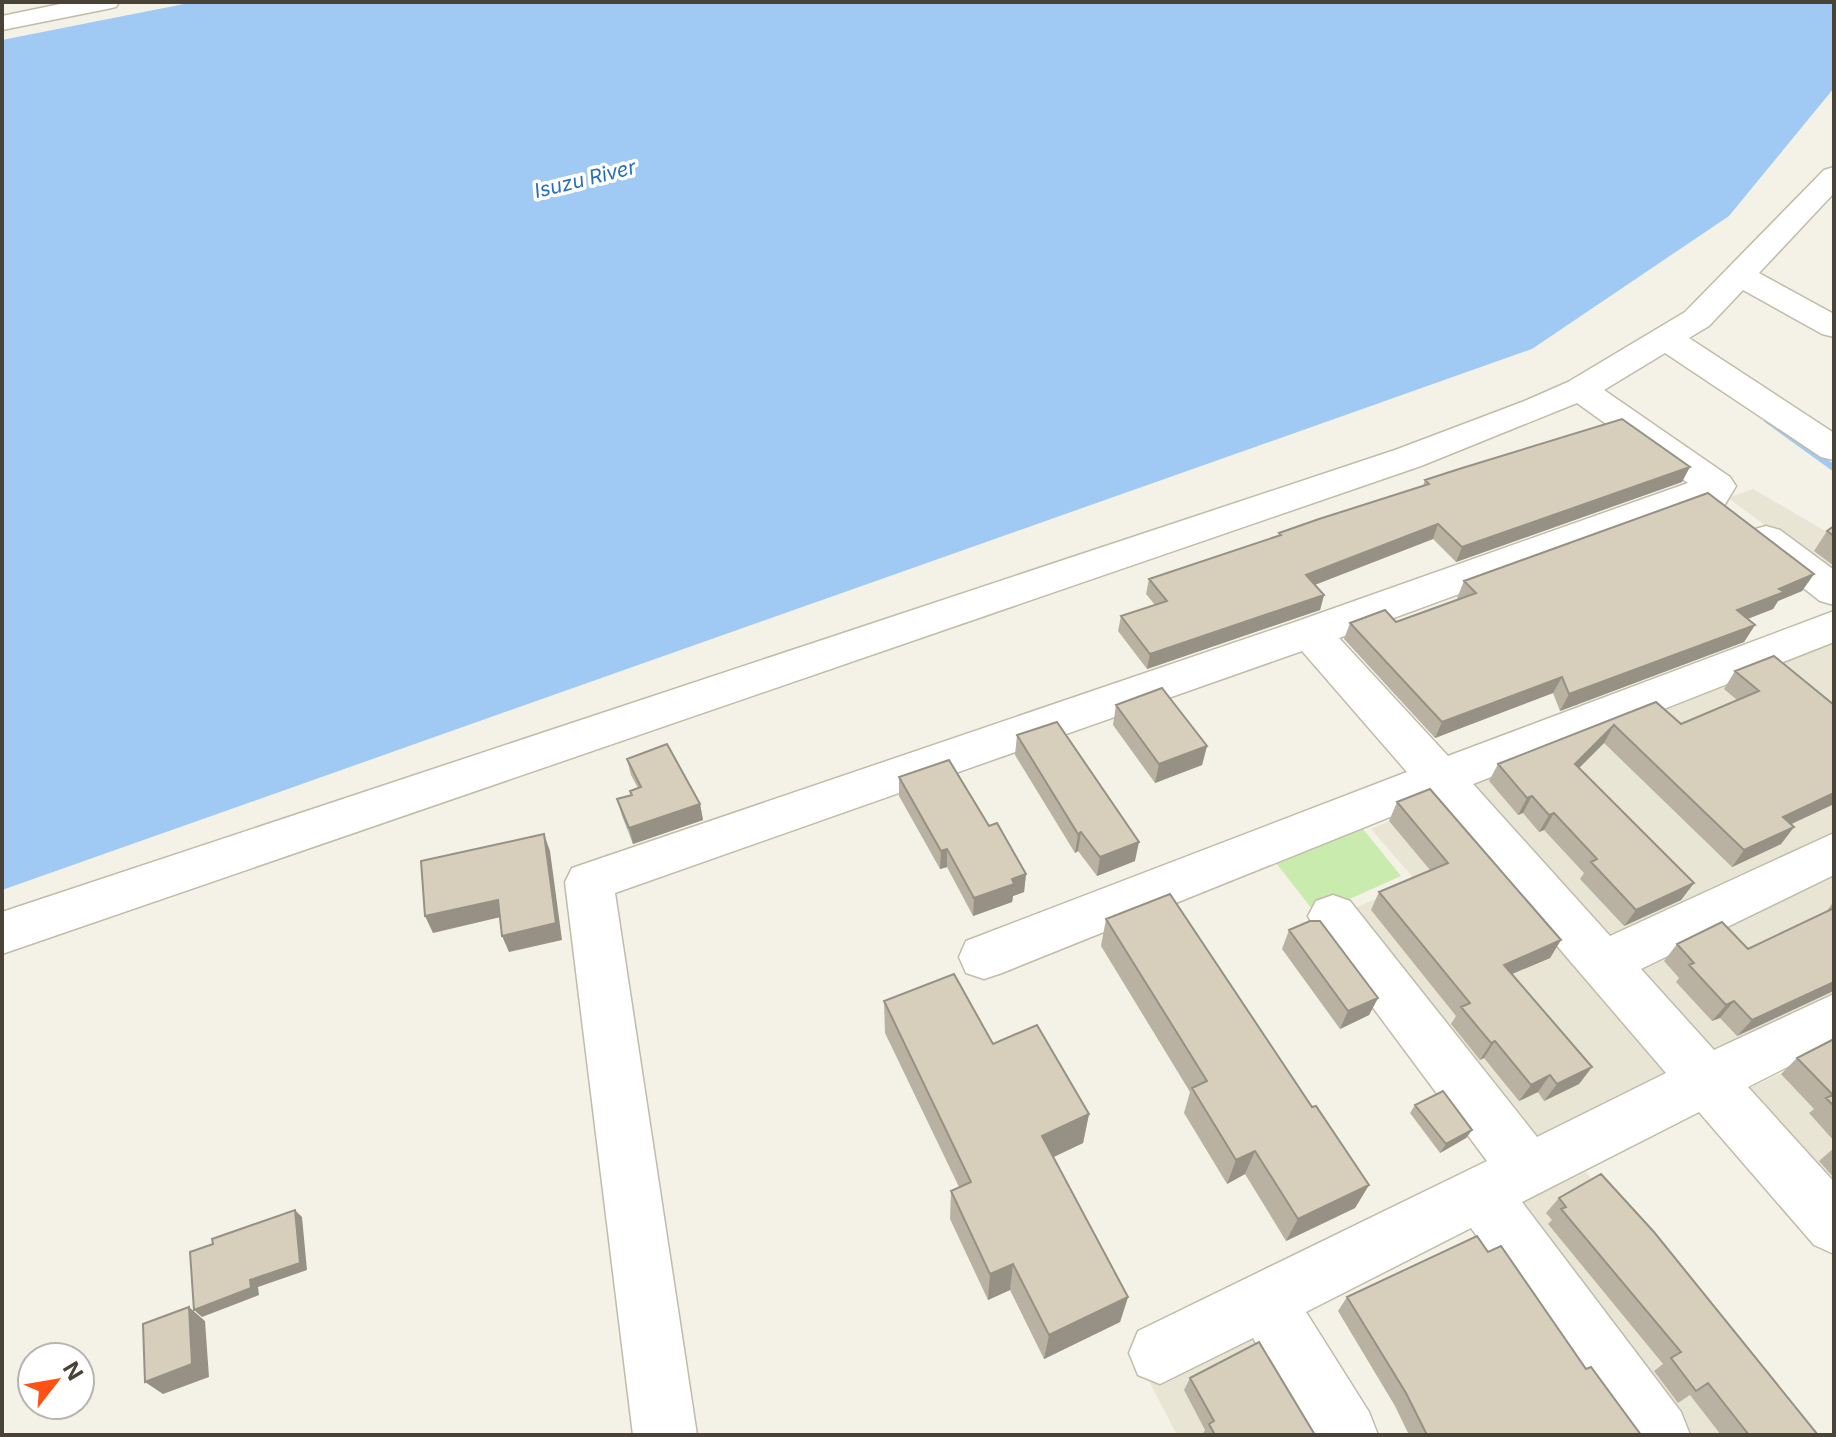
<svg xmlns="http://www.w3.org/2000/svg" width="1836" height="1437" font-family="Inter,sans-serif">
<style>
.residential{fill:#e9e5d5}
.green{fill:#c9ebae}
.water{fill:#a0c9f4}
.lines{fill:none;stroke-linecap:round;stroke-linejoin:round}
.stream{fill:#a0c9f4;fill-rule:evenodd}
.minor-casing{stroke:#c1bba9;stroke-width:3}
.minor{fill:#fff;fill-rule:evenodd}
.wall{fill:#b9b2a2}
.shaded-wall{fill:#969184}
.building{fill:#d7cfbc;stroke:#969184;stroke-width:2}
.labels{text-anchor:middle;stroke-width:7;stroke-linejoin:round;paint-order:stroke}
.far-water-label{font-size:20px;font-style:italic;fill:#286dba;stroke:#fff}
</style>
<rect width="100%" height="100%" fill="#f4f2e7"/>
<path class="residential" d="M1753 489 1834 536V576L1728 498Z
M1834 639V835L1606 944 1456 781Z
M1432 803 1668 1072 1533 1142 1348 911 1416 881 1371 829Z
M1834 869V999L1709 1060 1624 968Z
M1834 1048V1188L1746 1090Z
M1586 1172 1790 1435H1683L1510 1208Z
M1264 1331 1328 1435H1177L1150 1383Z"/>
<path class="green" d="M1359 824 1401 876 1316 914 1272 858Z"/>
<path class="water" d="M194 2H1834V88L1729 216 1532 349 2 890V40Z"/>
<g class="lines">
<path class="stream" d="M1769 418 1834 464V472L1766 423 1764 421Z"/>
<defs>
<path id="minor" d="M70 2H119L116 7 107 9 2 30V16Z
M1834 167V193L1759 273 1834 314V337L1822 334 1743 290 1709 326 1689 338 1834 433V460L1821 457 1665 353 1604 390 1730 477 1736 486 1724 506 1711 509 1699 506 1339 638 1448 756 1834 611V642L1473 784 1610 936 1834 833V875L1641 969 1714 1050 1834 994V1043L1748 1087 1834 1182V1254L1814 1245 1699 1112 1522 1202 1681 1412 1690 1435H1619L1471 1228 1306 1312 1369 1412 1378 1435H1310L1253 1338 1160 1384 1138 1375 1129 1353 1138 1331 1487 1161 1316 931 1308 916 1316 901 1333 895 1350 901 1537 1137 1666 1073 1432 800 1002 973 984 979 966 973 959 957 966 941 1407 772 1302 651 615 893 697 1435H633L565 882 572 868 1295 622 1688 483 1577 403 1421 466 2 954V912L1395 450 1522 402 1568 382 1685 312 1824 170Z
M1766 526 1780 530 1834 570V605L1820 601 1752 548 1746 539 1752 530Z"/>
</defs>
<use href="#minor" class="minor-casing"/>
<use href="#minor" class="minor"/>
</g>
<path class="wall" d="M1425 480 1682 482 1456 562 1433 539 1315 585 1324 595 1320 610 1147 669 1118 631 1121 616 1155 605 1146 594 1149 579 1278 536 1279 533 1423 486Z
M1834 526V566L1814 551 1827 531Z
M1814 574 1802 591 1778 601 1773 609 1747 619 1755 625 1744 642 1560 711 1553 693 1435 738 1344 639 1350 623 1396 622 1458 599 1457 598 1464 581Z
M1774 656 1834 804 1791 824 1794 827 1781 844 1732 867 1604 743 1579 768 1694 883 1681 900 1624 926 1580 879 1584 873 1544 830 1539 832 1523 813 1518 815 1489 781 1498 764 1656 702 1681 724 1737 700 1724 689 1735 671Z
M1116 705 1207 746 1202 765 1155 783 1113 725Z
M1017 735 1135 861 1097 876 1078 851 1075 853 1015 755Z
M627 759 700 804 703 820 633 844 622 816 617 799 631 795 638 788 631 775Z
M899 777 989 826 1026 874 1024 892 1013 896 1012 902 973 916 947 867 940 869 899 796Z
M1397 802 1561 940 1550 958 1512 974 1592 1067 1579 1084 1544 1101 1538 1092 1519 1101 1484 1058 1480 1060 1451 1024 1456 1016 1371 910 1379 892 1430 870 1389 821Z
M1834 901V991L1737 1036 1720 1018 1712 1021 1676 982 1679 978 1664 961 1677 944 1748 949 1826 912Z
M1106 919 1312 1107 1369 1185 1355 1208 1286 1241 1245 1174 1227 1184 1184 1113 1190 1092 1101 946Z
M1289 930 1378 998 1369 1015 1340 1029 1282 949Z
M884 1001 993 1044 1089 1114 1083 1143 1053 1157 1128 1297 1120 1322 1044 1359 1010 1290 988 1300 950 1219 951 1191 959 1187 885 1033Z
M1834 1039V1141L1809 1113 1814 1109 1781 1074 1797 1058Z
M1415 1105 1472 1130 1466 1138 1440 1153 1410 1113Z
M1834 1148V1178L1819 1161Z
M1559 1198 1818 1435H1721L1690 1395 1678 1403 1654 1371 1663 1364 1548 1224 1552 1220 1546 1213Z
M1488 1252 1641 1435H1409L1395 1406 1338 1311 1347 1297Z
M1190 1378 1315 1435H1202L1205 1430 1184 1390Z"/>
<path class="shaded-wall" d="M1690 467 1682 482 1456 562 1462 547Z
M1438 524 1433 539 1301 590 1306 575Z
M1814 574 1802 591 1778 601 1773 609 1727 627 1737 610 1779 589Z
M1324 595 1320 610 1147 669 1150 654Z
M1755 625 1744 642 1560 711 1569 694Z
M1562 677 1553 693 1435 738 1442 722Z
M1614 725 1604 743 1565 782 1575 764Z
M1207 746 1202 765 1155 783 1159 764Z
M1834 793V804L1770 834 1783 817Z
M1532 796 1523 813 1518 815 1527 798Z
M700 804 703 820 633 844 629 828Z
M1554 813 1544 830 1539 832 1549 815Z
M1794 827 1781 844 1732 867 1744 850Z
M1081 832 1078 851 1075 853 1078 834Z
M544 834 550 851 562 940 509 952 502 936Z
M1139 842 1135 861 1097 876 1100 857Z
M947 849V867L940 869 941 851Z
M1026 874 1024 892 1013 896 1012 902 973 916 974 898 1012 879Z
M1694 883 1681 900 1624 926 1636 910Z
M498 900 505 916 433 933 425 916Z
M1561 940 1550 958 1493 982 1504 965Z
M1834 982V990L1833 991 1737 1036 1752 1020Z
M1378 998 1369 1015 1340 1029 1348 1011Z
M1734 1001 1720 1018 1712 1021 1726 1005Z
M1495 1041 1484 1058 1480 1060 1491 1043Z
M1592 1067 1579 1084 1544 1101 1557 1084Z
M1550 1075 1538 1092 1519 1101 1531 1085Z
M1089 1114 1083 1143 1037 1165 1042 1136Z
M1472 1130 1466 1138 1440 1153 1446 1144Z
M1255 1151 1245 1174 1227 1184 1236 1160Z
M1369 1185 1355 1208 1286 1241 1298 1219Z
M295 1210 302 1217 307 1270 258 1287 259 1295 202 1317 194 1310 250 1280Z
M1013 1264 1010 1290 988 1300 990 1274Z
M1128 1297 1120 1322 1044 1359 1049 1335Z
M189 1307 205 1321 209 1377 163 1394 145 1382Z"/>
<path class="building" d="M1622 419 1690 467 1462 547 1438 524 1306 575 1324 595 1150 654 1121 616 1167 601 1149 579 1281 535 1279 533 1319 519 1429 484 1425 480 1459 469Z
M1708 493 1814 574 1779 589 1784 592 1737 610 1755 625 1569 694 1562 677 1442 722 1350 623 1385 610 1396 622 1476 593 1464 581Z
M1834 526V536L1827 531Z
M1774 656 1834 705V793L1783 817 1794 827 1744 850 1614 725 1575 764 1694 883 1636 910 1591 862 1597 859 1554 813 1549 815 1532 796 1527 798 1498 764 1656 702 1681 724 1759 691 1735 671Z
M1162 688 1207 746 1159 764 1116 705Z
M1057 722 1139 842 1100 857 1081 832 1078 834 1017 735Z
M667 744 700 804 629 828 617 799 632 795 630 791 641 787 627 759Z
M949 760 989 826 997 823 1026 874 1012 879 1014 884 974 898 947 849 941 851 899 777Z
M1430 789 1561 940 1504 965 1592 1067 1557 1084 1550 1075 1531 1085 1495 1041 1491 1043 1461 1007 1470 1003 1379 892 1448 863 1397 802Z
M544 834 556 923 502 936 498 900 425 916 421 861Z
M1170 894 1312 1107 1316 1106 1369 1185 1298 1219 1255 1151 1236 1160 1192 1088 1207 1081 1106 919Z
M1834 908V982L1752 1020 1734 1001 1726 1005 1689 965 1694 963 1677 944 1722 922 1748 949Z
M1310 921H1320L1378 998 1348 1011 1289 930Z
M954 974 993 1044 1037 1025 1089 1114 1042 1136 1128 1297 1049 1335 1013 1264 990 1274 951 1191 971 1182 884 1001Z
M1834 1039V1106L1826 1098 1833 1095 1797 1058Z
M1443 1091 1472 1130 1446 1144 1415 1105Z
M1601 1174 1654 1232 1818 1435H1749L1708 1383 1696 1391 1671 1358 1681 1352 1561 1209 1566 1207 1559 1198Z
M295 1210 300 1263 250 1280 251 1288 194 1310 190 1252 213 1244 212 1239Z
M1477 1236 1488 1252 1501 1246 1586 1369 1591 1367 1641 1435H1427L1406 1393 1347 1297Z
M189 1307 192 1364 145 1382 143 1324Z
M1259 1342 1315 1435H1215L1209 1424 1214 1421 1190 1378Z"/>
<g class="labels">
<g class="far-water-label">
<text transform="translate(585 179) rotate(-14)" y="7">Isuzu River</text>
</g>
</g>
<rect width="1836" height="1437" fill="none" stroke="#484336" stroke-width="8"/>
<g transform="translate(56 1381) rotate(59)"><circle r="38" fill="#ffffff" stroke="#b6b4af" stroke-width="2"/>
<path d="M0-6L14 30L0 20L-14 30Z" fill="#ff5114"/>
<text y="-12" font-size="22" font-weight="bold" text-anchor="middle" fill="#484336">N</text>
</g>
</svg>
